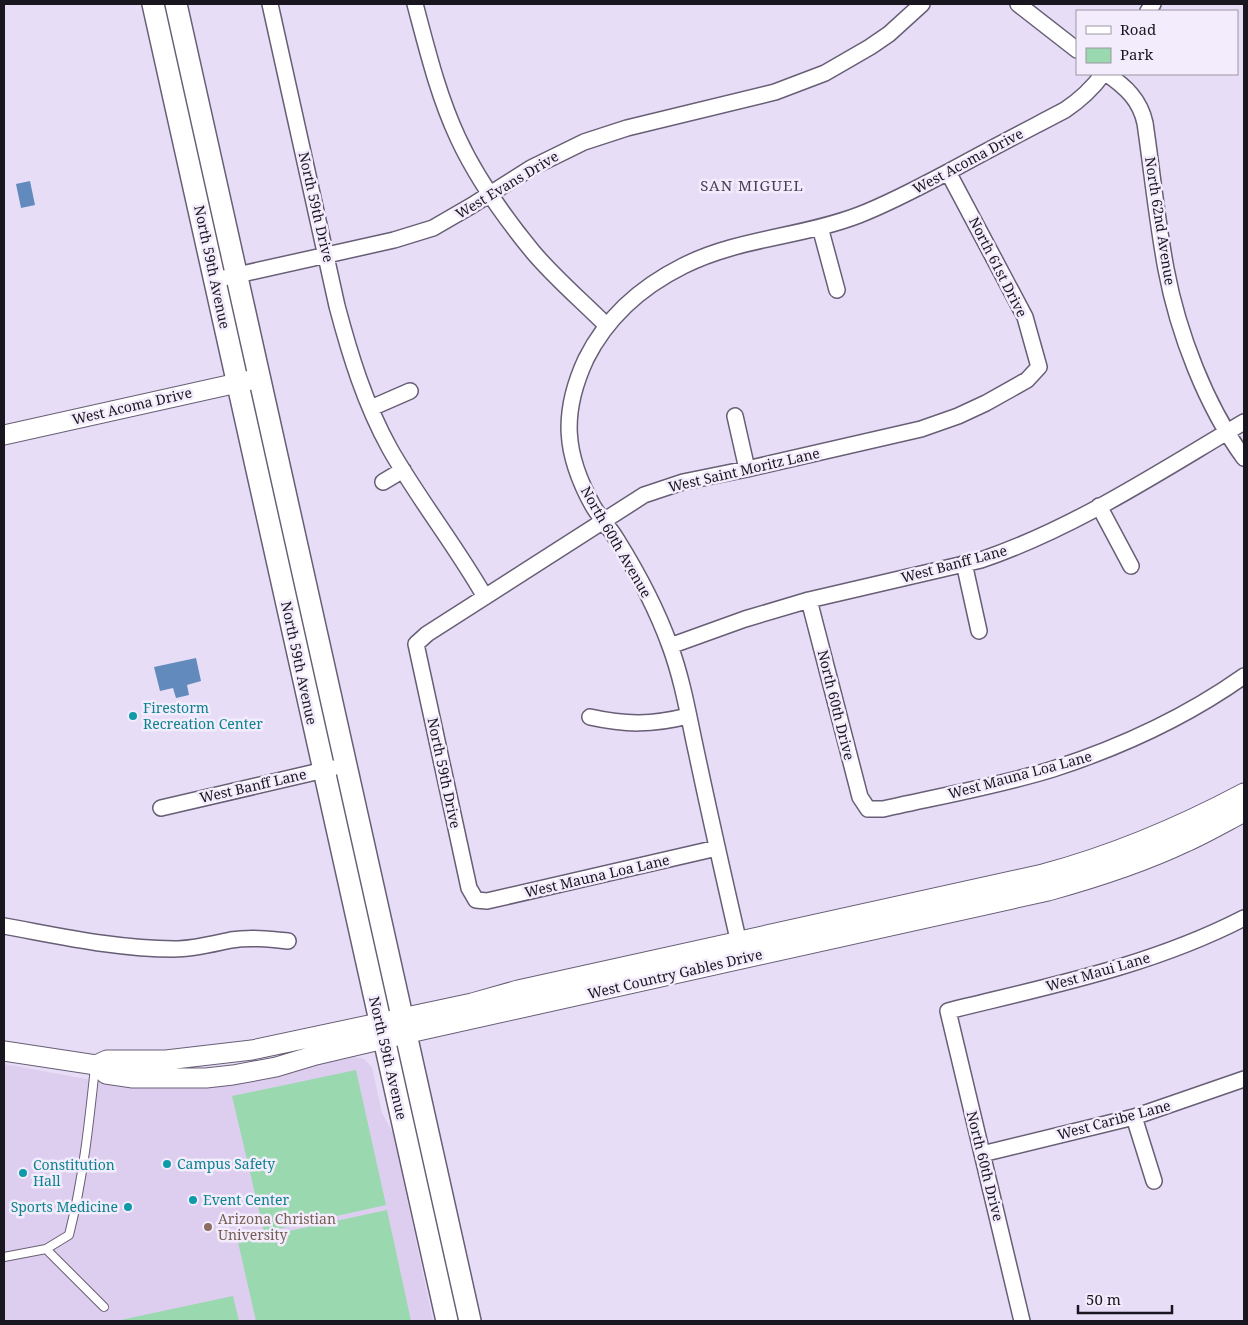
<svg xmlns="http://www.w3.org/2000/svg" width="1248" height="1325" font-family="'Noto Serif',serif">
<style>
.built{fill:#ddceef}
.green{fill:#9ad8af}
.water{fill:#628abd}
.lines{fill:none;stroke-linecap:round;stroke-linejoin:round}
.service-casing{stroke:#685e75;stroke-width:10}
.minor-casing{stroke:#685e75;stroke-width:18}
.tertiary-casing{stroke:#685e75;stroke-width:21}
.secondary-casing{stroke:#685e75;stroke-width:24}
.service{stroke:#fff;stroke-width:8}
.minor{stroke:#fff;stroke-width:15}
.tertiary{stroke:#fff;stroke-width:19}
.secondary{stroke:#fff;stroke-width:21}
.culture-dot{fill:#0f9aa8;stroke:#f3ecfc;stroke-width:2}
.education-dot{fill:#8d6e63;stroke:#f3ecfc;stroke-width:2}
.labels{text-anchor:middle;stroke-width:5;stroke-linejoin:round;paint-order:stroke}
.street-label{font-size:14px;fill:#1a161f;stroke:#f3ecfc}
.culture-label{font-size:14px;fill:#0d838f;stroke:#f3ecfc;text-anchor:start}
.education-label{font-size:14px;fill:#785e54;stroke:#f3ecfc;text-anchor:start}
.neighbourhood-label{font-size:15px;letter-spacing:1px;fill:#4a4056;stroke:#f3ecfc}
</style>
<rect width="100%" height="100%" fill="#e8ddf7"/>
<path class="built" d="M354 1057 364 1059 372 1067 382 1113 393 1133 433 1321H4V1064L108 1083H235Z"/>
<path class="green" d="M356 1070 386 1205 264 1232 232 1096Z
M387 1210 411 1321H256L238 1242Z
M233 1296 239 1321H116Z"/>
<path class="water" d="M30 181 35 205 21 208 16 184Z
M196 658 201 681 187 685 189 695 176 698 173 688 160 691 154 667Z"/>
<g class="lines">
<defs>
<path id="service" d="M46 1249 104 1307
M4 1257 46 1249 69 1235C83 1180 89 1124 95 1067"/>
<path id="minor" d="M270 4 337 306C350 355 365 404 390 449 419 500 456 546 485 597
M415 4C427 49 438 95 458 138 476 177 506 219 533 252 555 278 582 301 606 325
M1018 4 1077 50
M1148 11 1153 4
M1107 74C1126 87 1140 100 1145 123 1152 171 1157 221 1166 269 1178 333 1206 406 1244 458
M820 227 837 290
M215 280 394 240 433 228 471 206 531 168 584 142 627 128 775 92 825 73 870 47 889 34 922 4
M371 408 410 391
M735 416 747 469
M383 482 403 470
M1099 506 1131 566
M964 563 979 631
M809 600 860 797 868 809H883C940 796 998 786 1053 769 1121 747 1186 717 1244 676
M670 646 745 619 809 600 981 560C1075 528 1159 472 1244 422
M590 717C626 725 652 725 688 716
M161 808 333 768
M717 848 487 901 476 900 469 888 416 644 427 634 644 495 683 482 747 469 921 429 958 416 986 403 1027 380 1039 367 1025 317 948 172
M4 926C60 936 117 949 174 949 194 949 212 944 231 940 250 937 269 939 288 941
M741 952C726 887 711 821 697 755 689 719 683 681 670 646 657 610 637 572 617 540 610 528 600 518 593 506 564 454 561 413 586 359 607 317 641 287 683 266 738 238 802 237 859 215 890 203 920 187 950 171 988 150 1027 130 1065 110 1080 100 1092 89 1103 74
M1134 1117 1154 1181
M982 1154 1134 1117 1244 1079
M1022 1321 948 1011C1049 986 1151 966 1244 918"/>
<path id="tertiary" d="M4 435 251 380
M4 1051 96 1065 107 1060H166L252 1050 472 1003 518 990 1043 874C1114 855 1180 827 1244 793
M96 1065 106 1074 133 1078H206L233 1075 276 1067 316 1055 418 1031 1048 891C1095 878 1142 863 1186 842 1206 833 1225 822 1244 812"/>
<path id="secondary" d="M153 4 447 1321
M176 4 470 1321"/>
</defs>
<use href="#service" class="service-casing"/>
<use href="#minor" class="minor-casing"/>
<use href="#tertiary" class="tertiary-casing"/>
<use href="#secondary" class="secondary-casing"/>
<use href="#service" class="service"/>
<use href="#minor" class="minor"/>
<use href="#tertiary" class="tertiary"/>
<use href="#secondary" class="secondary"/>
</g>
<g class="culture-dot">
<circle cx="133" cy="716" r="5"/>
<circle cx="167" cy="1164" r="5"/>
<circle cx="23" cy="1173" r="5"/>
<circle cx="193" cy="1200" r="5"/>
<circle cx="128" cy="1207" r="5"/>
</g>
<circle class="education-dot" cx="208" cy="1227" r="5"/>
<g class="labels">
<g class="street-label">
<text transform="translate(968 161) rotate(-28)" y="5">West Acoma Drive</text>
<text transform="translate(507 185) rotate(-31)" y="5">West Evans Drive</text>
<text transform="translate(316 207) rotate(77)" y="5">North 59th Drive</text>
<text transform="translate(1160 221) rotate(81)" y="5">North 62nd Avenue</text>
<text transform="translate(212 267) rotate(78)" y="5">North 59th Avenue</text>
<text transform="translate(998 267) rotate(63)" y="5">North 61st Drive</text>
<text transform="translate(132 406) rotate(-13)" y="5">West Acoma Drive</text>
<text transform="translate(744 470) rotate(-13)" y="5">West Saint Moritz Lane</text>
<text transform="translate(616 542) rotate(60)" y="5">North 60th Avenue</text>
<text transform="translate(954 564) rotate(-15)" y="5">West Banff Lane</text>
<text transform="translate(299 663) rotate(78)" y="5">North 59th Avenue</text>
<text transform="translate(836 705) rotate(76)" y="5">North 60th Drive</text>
<text transform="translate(444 773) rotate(78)" y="5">North 59th Drive</text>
<text transform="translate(1020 775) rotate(-15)" y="5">West Mauna Loa Lane</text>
<text transform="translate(253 786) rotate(-13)" y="5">West Banff Lane</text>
<text transform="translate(597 876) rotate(-13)" y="5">West Mauna Loa Lane</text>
<text transform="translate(1098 972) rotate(-16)" y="5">West Maui Lane</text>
<text transform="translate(675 974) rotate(-13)" y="5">West Country Gables Drive</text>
<text transform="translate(388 1058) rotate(77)" y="5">North 59th Avenue</text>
<text transform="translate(1114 1120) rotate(-15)" y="5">West Caribe Lane</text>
<text transform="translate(985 1166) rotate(76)" y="5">North 60th Drive</text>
</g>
<g class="culture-label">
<text x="143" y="713">Firestorm<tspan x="143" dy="16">Recreation Center</tspan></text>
<text x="177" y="1169">Campus Safety</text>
<text x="33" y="1170">Constitution<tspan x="33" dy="16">Hall</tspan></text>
<text x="203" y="1205">Event Center</text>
<text x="118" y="1212" text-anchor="end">Sports Medicine</text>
</g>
<g class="education-label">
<text x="218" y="1224">Arizona Christian<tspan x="218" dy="16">University</tspan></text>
</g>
<g class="neighbourhood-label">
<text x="752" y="191">SAN MIGUEL</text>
</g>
</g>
<rect width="1248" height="1325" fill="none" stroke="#1a161f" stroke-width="10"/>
<rect x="1076" y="10" width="162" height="65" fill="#f3ecfc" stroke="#9c96a4"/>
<rect x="1086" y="26" width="25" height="8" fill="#ffffff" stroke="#9c96a4"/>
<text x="1120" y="35" font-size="15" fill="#1a161f">Road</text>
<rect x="1086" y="48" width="25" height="15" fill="#9ad8af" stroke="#9c96a4"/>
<text x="1120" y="60" font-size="15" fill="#1a161f">Park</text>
<path d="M1078 1305v8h94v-8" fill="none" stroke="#1a161f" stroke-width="2.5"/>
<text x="1086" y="1305" font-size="15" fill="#1a161f" stroke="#f3ecfc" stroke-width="4" paint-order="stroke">50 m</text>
</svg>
